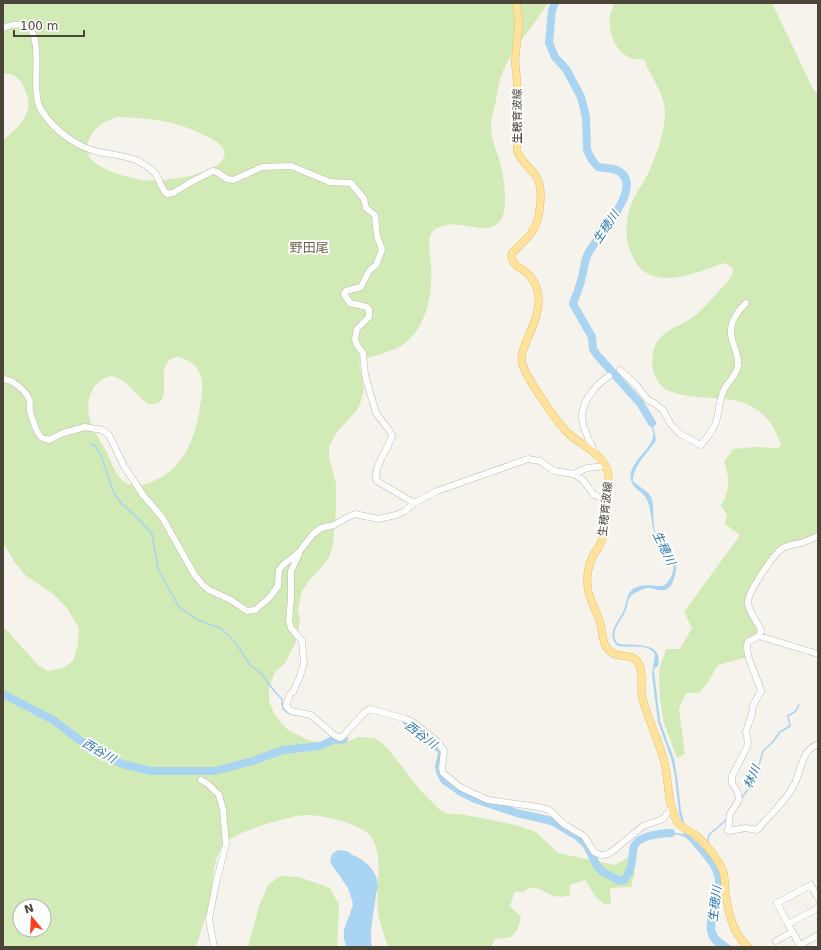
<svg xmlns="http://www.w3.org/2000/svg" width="821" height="950" font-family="'DejaVu Sans','Noto Sans JP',sans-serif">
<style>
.green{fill:#d2eab5;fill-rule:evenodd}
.water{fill:#a9d4f2}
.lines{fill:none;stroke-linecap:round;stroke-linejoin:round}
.stream{stroke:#a9d4f2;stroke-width:1.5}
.river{stroke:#a9d4f2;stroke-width:8}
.minor-casing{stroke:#c2bbae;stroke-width:7}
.major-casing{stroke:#e6c16a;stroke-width:8}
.minor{stroke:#fff;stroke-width:6}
.major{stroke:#ffe39c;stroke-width:7}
.labels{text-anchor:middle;stroke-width:4;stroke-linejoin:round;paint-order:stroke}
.street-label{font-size:11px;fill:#4b4439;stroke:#fff}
.water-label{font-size:12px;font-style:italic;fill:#2e7ab2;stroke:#fff}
.quarter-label{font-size:13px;fill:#6e6250;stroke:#fff}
</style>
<rect width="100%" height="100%" fill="#f6f3ec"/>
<path class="green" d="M3 3H548C534 26 514 46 503 71 499 80 498 90 496 100 494 109 491 118 491 127 491 138 496 149 499 159 503 173 505 186 505 201 505 206 504 214 502 218 492 235 475 226 460 225 454 224 449 224 443 226 439 227 435 228 432 232 427 240 430 255 431 264 433 296 426 336 393 350 382 354 370 357 359 361L364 389 360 404 357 410 336 433 329 447V457L336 484V510L333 544 329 558 322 567 310 579 302 591 298 609 300 618 298 634 295 644 285 663 275 672 269 688V701L273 711 281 723 288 730 308 740 322 743 349 741 358 737 374 738 382 743 389 750 421 791 440 810 448 814H459L482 818 519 826 536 832 558 853 615 865 629 857C638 868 634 875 631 887L610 888 611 904H604L595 896 585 880 570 885V895C548 902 545 886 531 888 528 888 525 891 523 892L515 891 510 906 521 917 518 929 511 937 495 939 491 947H388C385 936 380 924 378 912 375 889 384 859 372 838 364 824 320 814 305 815 289 816 235 832 225 843 210 861 215 882 209 904 206 918 200 933 196 947H3V626L38 665 48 671 63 668 73 661 78 644 79 628 66 607 51 592 26 576 16 564 3 543V419L4 415 3 411V141C11 133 24 123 27 112 32 98 21 70 3 74ZM118 117C131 117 159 120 172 123 184 126 210 136 219 144 223 147 226 152 224 157 218 175 159 183 142 180 129 178 101 170 92 160 86 154 86 145 90 138 96 125 104 121 118 117ZM179 357C187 360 194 363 198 370 205 381 202 394 200 406 196 436 185 467 156 480 147 484 139 487 129 484 117 481 112 463 107 453 103 444 96 436 92 427 86 411 86 391 101 380 105 378 110 375 115 377 128 381 137 396 148 404 181 408 147 360 179 357ZM20 906H44V930H20Z
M614 3H772L814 91 818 92V534L803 540 785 544 777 548 754 582 746 597 758 629 756 634 744 642 747 657 718 665 708 682 699 693H686L679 709 685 754 677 758 664 723 660 700 659 670 666 649H680L692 628 684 612 740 535 725 524 727 515 721 505C730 491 730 477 724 462L733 449 755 447 778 448 781 445C770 411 750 400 715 398 699 397 682 397 667 390 660 387 656 378 653 371 652 365 652 359 653 353 657 330 678 329 694 316 704 309 711 299 720 290 725 284 732 279 733 270L732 267 724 263C697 272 654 293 635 261 624 243 624 219 633 200 638 190 645 181 649 171 657 155 665 130 665 113 665 93 650 77 644 59 620 63 607 36 610 15 611 11 613 7 614 3Z
M280 876 299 877 330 888 339 905 337 947H248L259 906 268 885Z"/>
<path class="water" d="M647 411 652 419 656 440C649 452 633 465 633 481 638 487 648 490 651 497 655 508 652 520 655 531 661 546 678 553 676 570 675 575 674 581 671 585 665 594 657 589 649 588 645 588 641 590 637 592 624 598 630 605 624 614 619 623 608 635 619 644 634 646 664 641 658 666L655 668 654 671 660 721 674 759 677 776 681 810 684 823 688 834 708 853 720 872 722 881 715 929 718 936 732 947H717C694 930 717 902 715 880 714 869 705 860 698 851 685 835 684 834 662 834V833L669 832 683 834 685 832 679 813 675 776 671 758 658 722 652 675 655 654C648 643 629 648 618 646 605 635 618 622 623 612 627 605 625 595 633 589 641 583 654 586 663 586 668 583 670 579 672 574 679 556 658 547 654 531 651 522 651 506 646 498 642 491 633 489 631 480 627 464 650 451 653 437 655 431 647 419 647 411Z
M338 850C343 851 349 850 352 855 365 859 378 872 378 886 378 889 376 892 376 895 374 912 369 930 372 947L346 946 344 939V930L353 905 352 900 348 888 330 862 332 854Z"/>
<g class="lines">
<path class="stream" d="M90 444 96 446 102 458 114 493 122 504 140 520 152 534 158 569 179 607 198 620 222 629 236 643 250 665 261 673 275 692 282 699C281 709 285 714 296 715
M742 798 748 789 753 774 759 765 763 751 772 743 780 732 790 726 788 716 796 711 799 704
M707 843 709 835 727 819"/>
<path class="river" d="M555 3 552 10 549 43 555 57 566 69 581 97 586 117 587 150 592 160 598 167C603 168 611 168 616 170 650 184 593 239 587 256 584 263 584 270 582 277 580 286 576 295 573 304L592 337 593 349 597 355 640 403 652 423
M3 694 53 720 82 742 122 764 151 771H215L253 761 283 750 320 746 335 739 340 740 344 739
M407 722 413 726 441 750 442 754 439 766 440 772 444 780 461 792 475 799 517 813 552 821 577 836 586 844 597 866 603 872 620 881 624 880C627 876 630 871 631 866 635 850 628 843 649 836 656 834 664 833 671 833"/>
<defs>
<path id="minor" d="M3 28C56 7 26 85 41 110 54 130 76 147 99 152 113 155 127 155 140 162 144 165 152 169 155 173 160 179 160 188 167 194L173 193 191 182 213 171 217 172 227 179 233 180 262 167 291 166 330 182 351 183 364 199 366 208 375 215 377 236 382 250 376 265 369 271 361 287 346 291 344 294 350 303 367 307 369 310V317L357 329 355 339 357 345 363 353 365 375 376 413 389 430 392 436C389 448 371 470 377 481L414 503
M620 370 637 386 648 400 654 403 663 410 670 423 680 434 701 445C706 438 713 431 716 422 719 412 719 402 723 392 726 382 737 377 738 365 739 352 731 344 731 333 730 322 739 310 746 303
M3 379C12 379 26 391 29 399 31 403 29 407 30 411 31 416 37 434 41 437 43 439 47 439 49 440L63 433 85 427 102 430 109 435 124 466 143 495 162 517 194 574 202 584 209 590 231 600 247 611 255 610 269 598 278 586 279 570 283 565 299 552 313 534 321 528 334 525 346 518 355 514 378 519 396 515 405 511 414 503 437 491 528 459 540 461 554 471 573 474 587 468 606 466
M594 453C591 441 582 429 582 417 582 400 597 384 609 376
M573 474 582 479 594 495 607 500
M818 536C812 539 807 541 801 543 795 544 788 545 783 548 774 553 748 592 748 602 748 611 757 621 761 630L759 636 748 642C743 653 758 678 761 691L753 706 752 714 746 731 748 743 747 747 732 776V783L738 793 739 800 730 814 728 831 746 828 757 830C770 815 786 801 795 783 802 768 801 751 818 744
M299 554 291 571V597L289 621 291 628 302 641 304 663 300 676 293 692 290 694 286 706 291 711 311 715 334 735 340 738 343 736 364 713 370 709 406 719 414 723 437 741 444 751 442 768 443 773 460 787 488 800 538 807 549 810 565 825 584 836 594 852 601 855 608 854 614 850 643 826 663 819 672 807
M759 636 818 654
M201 780 208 784 219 795 223 810 226 844 216 883 209 919 214 947
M788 924 777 903 811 885 818 898
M776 941 792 932
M800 945 818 935
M801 947 788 924 818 908"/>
<path id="major" d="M516 3 519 22 515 61 517 81V150C520 162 531 167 537 178 544 190 540 221 532 232 526 240 519 246 512 253 509 265 523 268 530 276 534 281 537 287 538 294 543 319 518 347 522 363 525 376 558 424 569 434 581 445 600 452 607 469 611 478 606 530 602 540 600 545 597 550 594 554 588 564 586 578 588 589 589 600 596 609 599 619 603 630 601 645 611 652 620 659 633 652 639 664 644 674 640 685 642 696 647 719 659 739 664 761 669 780 667 802 676 820 679 827 688 830 694 834 704 841 717 858 722 869 725 874 725 882 725 889 728 910 731 931 748 947"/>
</defs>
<use href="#minor" class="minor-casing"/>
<use href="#major" class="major-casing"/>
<use href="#minor" class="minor"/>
<use href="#major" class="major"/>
</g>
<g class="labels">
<g class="street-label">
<text transform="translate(517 116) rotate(-90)" y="4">生穂育波線</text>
<text transform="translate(605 509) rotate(-84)" y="4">生穂育波線</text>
</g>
<g class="water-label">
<text transform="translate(606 227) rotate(-56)" y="4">生穂川</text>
<text transform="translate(664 548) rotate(64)" y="4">生穂川</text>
<text transform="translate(421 735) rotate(37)" y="4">西谷川</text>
<text transform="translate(99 751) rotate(30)" y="4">西谷川</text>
<text transform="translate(752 777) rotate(-67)" y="4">林川</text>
<text transform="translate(715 904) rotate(-83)" y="4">生穂川</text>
</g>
<g class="quarter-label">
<text x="309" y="252">野田尾</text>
</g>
</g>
<rect width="821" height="950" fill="none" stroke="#4b4439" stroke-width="8"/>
<g transform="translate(32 918) rotate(342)"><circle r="19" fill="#ffffff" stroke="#b7b4b0"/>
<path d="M0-3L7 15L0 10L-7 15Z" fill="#fc3f1d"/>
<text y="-6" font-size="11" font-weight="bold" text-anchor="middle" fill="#4b4439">N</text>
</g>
<path d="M14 30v6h70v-6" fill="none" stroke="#4b4439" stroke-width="2"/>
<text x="20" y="30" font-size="12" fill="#4b4439" stroke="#ffffff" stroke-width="3" paint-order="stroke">100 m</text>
</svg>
